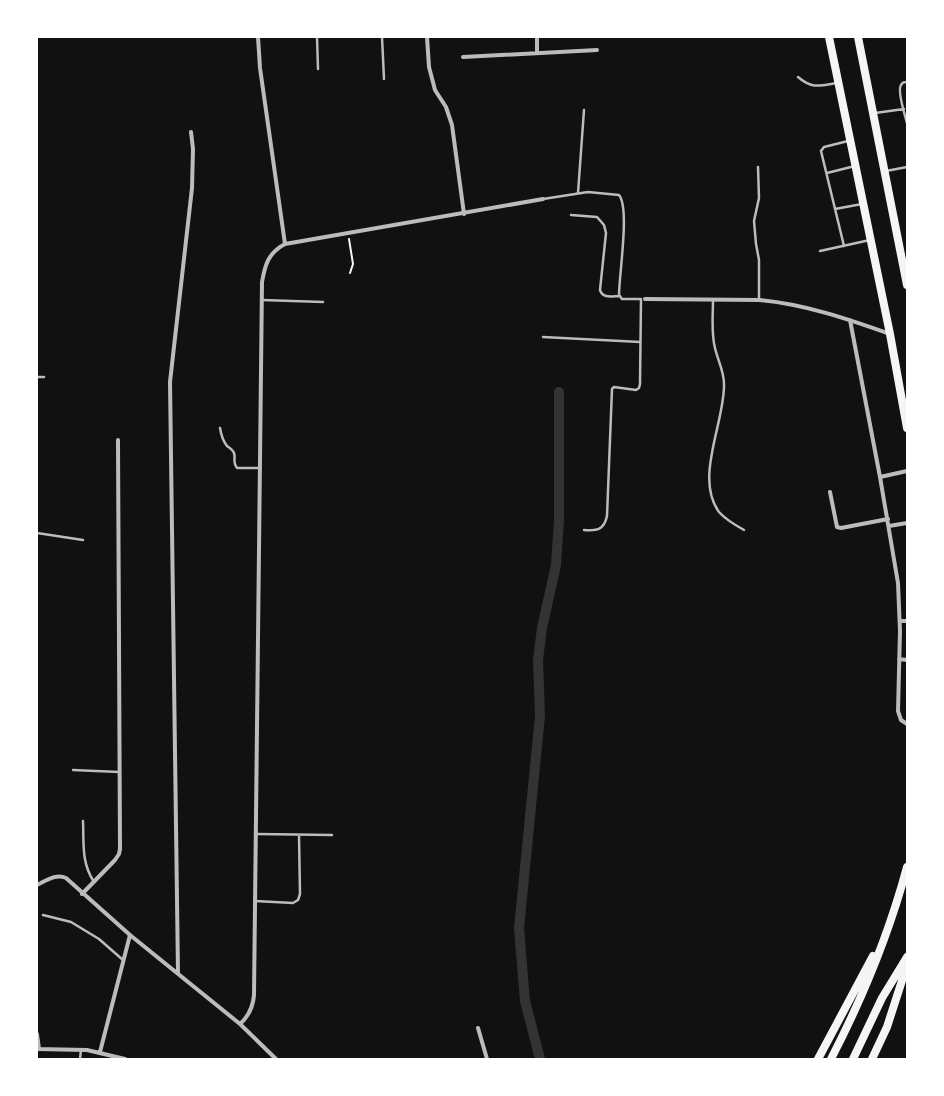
<svg xmlns="http://www.w3.org/2000/svg" width="944" height="1096" font-family="Helvetica,sans-serif">
<style>
.lines{fill:none;stroke-linecap:round;stroke-linejoin:round}
.canal{stroke:#333;stroke-width:10}
.path{stroke:#f5f5f5;stroke-width:2}
.service{stroke:#bcbcbc;stroke-width:2.5}
.minor{stroke:#bcbcbc;stroke-width:4}
.primary{stroke:#f5f5f5;stroke-width:8}
</style>
<rect width="100%" height="100%" fill="#111"/>
<g class="lines">
<path class="canal" d="M540 1059 525 1001 519 928 540 716 538 660 542 628 556 565 559 520V392"/>
<path class="path" d="M349 239 353 264 350 273"/>
<path class="service" d="M317 37 318 69
M382 37 384 79
M798 77C812 89 819 86 836 83
M907 82C904 82 903 82 901 85 897 90 905 116 907 123
M875 113 904 109
M758 167 759 198 754 221 756 244 759 260V300
M886 171 907 167
M827 173 855 166
M578 193 584 110
M543 199 588 192 619 195C630 208 619 275 619 295L622 299H641
M835 209 862 204
M571 215 597 217 604 225 606 233 600 290C603 299 612 296 620 296
M844 246 821 151 824 147 848 141
M820 251 870 240
M262 300 323 302
M713 300C713 316 711 333 715 348 718 361 724 371 724 384 725 422 694 478 719 512 726 520 735 525 744 530
M543 337 640 342
M37 377H44
M220 428C221 434 223 441 227 446 230 448 233 450 234 453 236 459 232 462 237 468H260
M584 530C597 531 604 530 607 516L612 389 614 387 636 390 639 388 640 384 641 299
M37 533 83 540
M73 770 119 772
M83 821C84 843 81 862 94 882
M256 834 332 835
M255 901 293 903 298 900 300 894 299 835
M43 915 71 922 99 939 123 960
M80 1059 81 1050"/>
<path class="minor" d="M258 37 260 68 285 244
M427 37 429 67 435 90 446 107 452 125 464 214
M537 37V53
M463 57 597 50
M645 299 759 300C804 304 848 319 890 334
M850 320 880 477 898 583 900 631 898 711 901 720 907 724
M880 477 907 471
M830 492 837 527 841 528 888 519
M889 526 907 523
M900 621H907
M899 659 907 660
M37 885C46 881 56 873 66 878L130 935 240 1024 276 1059
M82 894 115 860 119 854 120 849 118 440
M178 973 170 382 192 188 193 149 191 132
M240 1024C249 1016 253 1007 254 995L262 282C265 265 268 253 285 244L543 199
M478 1028 487 1059
M37 1034 39 1049
M37 1049 87 1050 125 1059
M100 1052 130 935"/>
<path class="primary" d="M829 37 890 334 907 428
M858 37 907 285
M818 1059 873 956
M831 1059C863 997 889 934 907 867
M853 1059 882 998 907 957
M872 1059 887 1027 907 965"/>
</g>
<rect width="944" height="1096" fill="none" stroke="#ffffff" stroke-width="76"/>
</svg>
